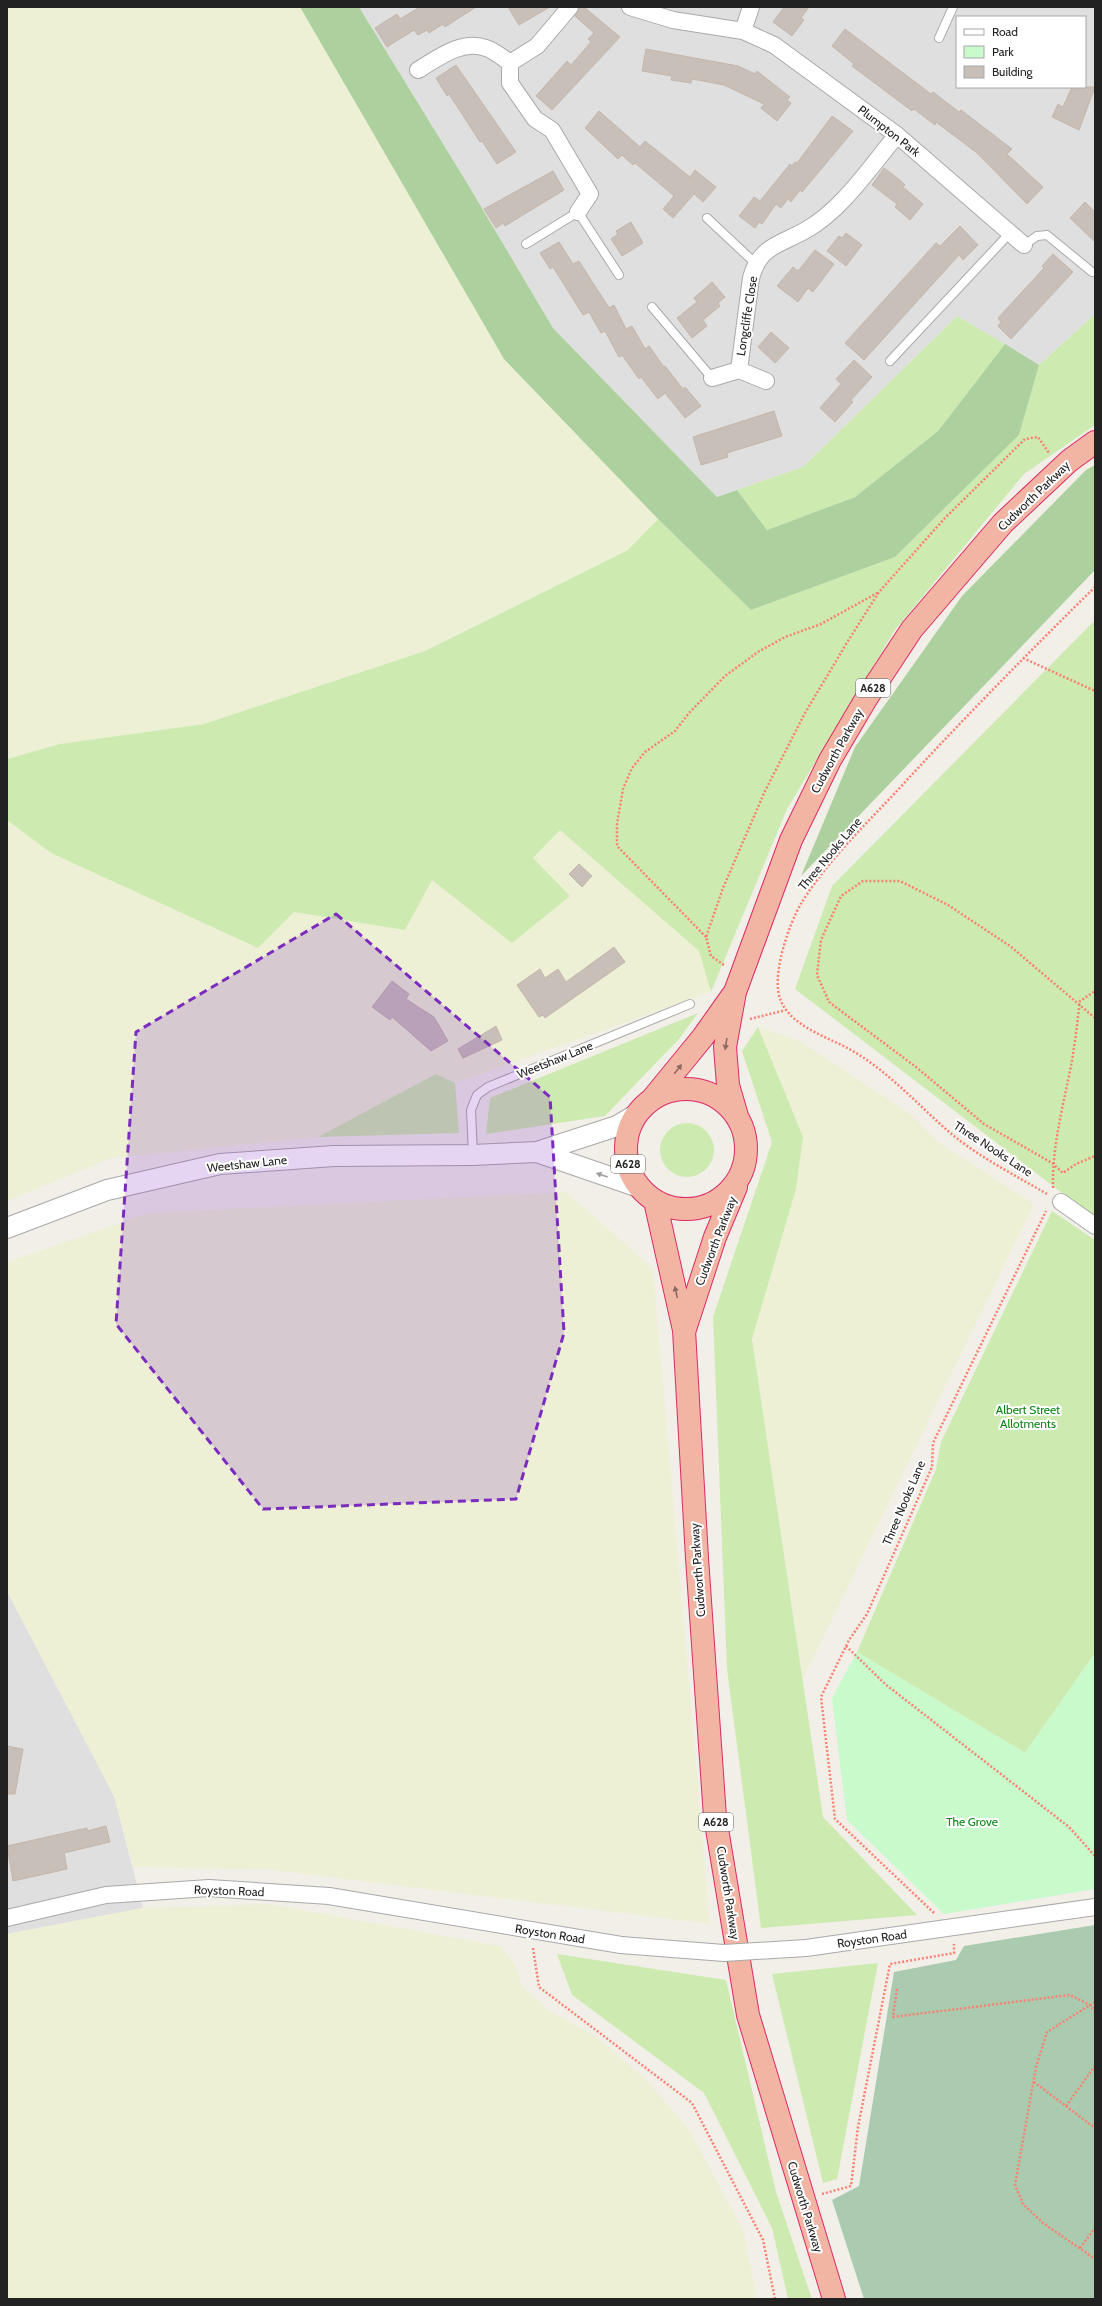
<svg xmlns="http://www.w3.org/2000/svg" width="1102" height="2306" font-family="Cabin,sans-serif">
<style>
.residential{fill:#e0dfdf;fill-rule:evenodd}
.farmland{fill:#eef0d5}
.grass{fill:#cdebb0}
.forest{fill:#add19e}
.cemetery{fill:#aacbaf}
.park{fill:#c8facc}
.building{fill:#c7bfb8;stroke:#c4b6ab}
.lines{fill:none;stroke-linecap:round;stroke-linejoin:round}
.service-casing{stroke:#a9a9a9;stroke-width:10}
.minor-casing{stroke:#a9a9a9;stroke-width:18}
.tertiary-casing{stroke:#a9a9a9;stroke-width:22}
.trunk-casing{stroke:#dc2a67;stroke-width:24}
.path{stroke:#fa8072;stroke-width:2.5;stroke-dasharray:2 2;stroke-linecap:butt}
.service{stroke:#fff;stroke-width:8}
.minor{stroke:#fff;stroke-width:16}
.tertiary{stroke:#fff;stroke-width:20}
.trunk{stroke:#f2b4a3;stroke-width:22}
.minor-bridge-casing{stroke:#a9a9a9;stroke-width:18;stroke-linecap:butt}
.minor-bridge{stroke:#fff;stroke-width:16}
.oneway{fill:#8a6b62}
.oneway2{fill:#9c9c9c}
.marked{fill:#7b2cbf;fill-opacity:0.2;stroke:#7b2cbf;stroke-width:3;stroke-dasharray:8 5;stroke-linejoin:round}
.labels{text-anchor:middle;stroke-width:4;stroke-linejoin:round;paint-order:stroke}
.shield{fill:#fff;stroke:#646464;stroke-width:1}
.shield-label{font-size:11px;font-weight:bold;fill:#222}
.street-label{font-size:12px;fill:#222;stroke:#fff}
.park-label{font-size:12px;fill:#0c8416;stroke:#fff}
</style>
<rect width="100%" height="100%" fill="#f2efe9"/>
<path class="residential" d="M359 7H1095V314L1039 365 957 316 803 467 717 497 553 328 464 178ZM957 17H1085V87H957Z
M7 1591 114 1796 143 1908 7 1934Z"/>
<path class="farmland" d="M7 7H300L504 359 658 519 628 550 425 651 204 724 60 744 7 759Z
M7 820 51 853 258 948 293 912 405 930 432 879 533 858 560 830 699 951 711 992 455 1083 436 1074 318 1137 112 1158 7 1201Z
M758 1027 800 1041 912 1115 937 1141 1034 1204 803 1679 752 1338 796 1189 803 1137Z
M566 1192 653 1268 710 1924 273 1870 133 1867 114 1796 7 1591V1262L149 1213Z
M269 1904 500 1946 515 1964 522 1986 548 2010 595 2036 646 2079 690 2131 744 2232 757 2299H7V1934L143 1908Z"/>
<path class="grass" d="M1095 314V425L1024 474 895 630 787 809 711 992 699 951 560 830 533 858 570 896 512 943 432 880 405 930 294 912 258 948 51 853 7 820V759L60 744 204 724 425 651 628 550 658 519 751 610 895 557 1019 435 1039 365Z
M957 316 1005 344 938 431 855 497 767 530 737 490 803 467Z
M1095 620V1218L795 989 832 886Z
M698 1013 679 1039 605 1116 486 1134 490 1098Z
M758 1027 803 1137 796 1189 752 1339 823 1817 917 1915 761 1928 727 1669 713 1317 772 1142 742 1051Z
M436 1074 455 1083 459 1133 318 1137Z
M660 1150a27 27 0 1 1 54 0a27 27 0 1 1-54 0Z
M1052 1211 1095 1240V1653L1025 1753 857 1652 936 1469 941 1442Z
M557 1954 726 1980 776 2192 812 2299H788L772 2228 704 2093 572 1995Z
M878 1963 837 2179 823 2183 772 1974Z"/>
<path class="forest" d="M300 7H359L464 178 553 328 717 497 737 490 767 530 855 497 938 431 1005 344 1039 365 1019 435 895 557 751 610 658 519 504 359Z
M1095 465V570L801 876 855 747 962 596 1086 470Z"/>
<path class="cemetery" d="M1095 1925V2299H864L832 2200 859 2186 894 1972 956 1960 964 1946Z"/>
<path class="park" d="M857 1652 1025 1753 1095 1653V1889L944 1914 847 1820 832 1698Z"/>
<path class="building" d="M420 7H476L445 27 443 24 429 33 427 30 418 35 414 30 387 47 375 28 397 14 400 19Z
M508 7H550L519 25Z
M579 7H584L620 37 552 110 536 96 567 61 571 65 591 42 588 39 594 33 575 16Z
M784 7H809L801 18 804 20 792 36 773 22Z
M845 29 931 94 933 92 959 112 961 110 1012 149 1007 154 1043 187 1027 204 977 153 936 122 935 125 914 109 912 111 852 66 854 64 832 46Z
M646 49 738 66 755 74 757 71 790 97 787 100 791 103 777 121 761 108 764 104 724 85 692 79 691 83 671 80 672 76 642 71Z
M456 65 516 152 497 164 482 141 480 142 449 94 447 96 436 78Z
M1072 87H1095L1079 130 1052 117 1058 104 1063 107Z
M599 111 640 147 645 141 690 177 695 170 716 187 703 202 694 194 673 218 663 209 674 196 635 163 633 165 622 155 618 159 585 128Z
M832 116 853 131 802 192 800 190 791 202 788 199 781 208 776 204 762 224 759 222 755 228 739 216 754 197 760 201 790 164 792 166 795 162 797 163Z
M884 168 900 180 905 185 903 187 923 204 910 220 895 207 897 204 872 185Z
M553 171 564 190 505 226 503 223 496 228 484 209Z
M1085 202 1095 212V242L1070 218Z
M631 222 643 243 622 256 611 239 618 234 616 231Z
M960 226 978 245 963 260 959 255 864 360 845 343 936 243 940 246Z
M846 233 862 245 846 266 827 251 839 236 842 238Z
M559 242 573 264 579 261 609 308 614 305 626 329 632 326 645 349 649 346 664 367 665 366 683 389 685 387 701 406 685 418 665 393 658 399 641 377 639 379 622 355 619 357 605 331 601 333 589 312 583 315 553 267 550 269 540 253Z
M815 250 834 264 813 292 808 288 798 302 777 286 793 267 798 271Z
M1053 254 1073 272 1011 339 998 326 1001 322 998 318 1044 268 1042 266Z
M712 282 725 297 718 303 720 306 703 320 707 326 692 338 677 318 697 302 694 298Z
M771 332 789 348 775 363 758 347Z
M854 360 872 377 851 400 853 402 835 422 820 408 841 384 836 379Z
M774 411 782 436 727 453 728 457 701 465 693 437Z
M579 864 592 876 582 887 569 874Z
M614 947 625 962 545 1018 543 1015 539 1017 517 985 540 969 545 978 558 969 566 982Z
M392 981 409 994 406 999 434 1017 448 1041 431 1051 392 1017 390 1020 372 1007Z
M496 1026 502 1040 463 1058 458 1049Z
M7 1746 23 1749 15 1794H7Z
M106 1826 110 1842 64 1853 67 1869 13 1881 7 1846 87 1828V1831Z"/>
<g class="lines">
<defs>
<path id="service" d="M939 38 953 7
M707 218 755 263
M526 244 578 212 619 275
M1024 245 1037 236 1047 235 1092 272
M652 307 712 378
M890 361 1010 233
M473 1155 471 1110 477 1095 488 1087 690 1004"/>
<path id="minor" d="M570 7 537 46 510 63V83L535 119 552 130 590 194 578 212
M630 7 673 20 743 31 774 45 897 135 1024 245
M743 31 751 7
M418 70C438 58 462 39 486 48 495 51 503 58 510 63
M739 370 751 278C760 245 780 245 806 230 842 210 871 166 897 135
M712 378 739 370 766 381
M1061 1202 1095 1226
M7 1918 106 1895 209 1888 329 1896 621 1945
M806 1948 1095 1907"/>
<path id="tertiary" d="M537 1152 639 1187
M7 1228 107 1190 220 1164 334 1156 473 1155 537 1152 617 1126 637 1114"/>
<path id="trunk" d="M626 1149a60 60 0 1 1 120 0a60 60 0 1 1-120 0Z
M653 1098 703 1037 732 996
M737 1116 728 1085 725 1047 735 992 791 840 830 760 866 699 912 629 1003 523 1069 461 1095 442
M655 1201 684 1330 697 1558 715 1817 748 2015 834 2299
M685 1329 715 1237 736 1187"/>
</defs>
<use href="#service" class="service-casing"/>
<use href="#minor" class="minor-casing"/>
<use href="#tertiary" class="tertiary-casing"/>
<use href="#trunk" class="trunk-casing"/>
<path class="path" d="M1023 658 1095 691
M706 937 617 846V824L623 789 632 768 645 752 675 731 689 713 725 676 758 652 785 637 821 624 879 592
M724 965 711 956 706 937 723 888 765 791 805 713 848 641 879 592 945 518 1025 439 1038 437 1049 453
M1095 1018 1010 946 948 905 900 881H863L841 896 821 940 817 975 829 1002 916 1067 984 1124 1052 1163 1063 1173 1076 1164 1095 1156
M750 1019 786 1010
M1053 1188C1052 1146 1063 1107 1071 1066 1075 1045 1077 1023 1080 1001L1095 991
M1047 1194C1013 1174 977 1156 948 1131 916 1103 888 1071 851 1050 828 1037 792 1027 781 1001 770 978 789 923 802 902 827 862 863 827 895 793 960 722 1027 654 1095 587
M846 1646 885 1684 1069 1827 1095 1856
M934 1913 835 1819 821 1697 849 1640 867 1614 932 1467 933 1443 1046 1211
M533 1948 539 1987 692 2103 763 2240 775 2299
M897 1989 893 2017 1070 1995 1090 2005 1095 2012
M1095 2002 1047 2032 1036 2067 1015 2185 1023 2204 1043 2223 1095 2259
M1034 2082 1095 2128
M1066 2106 1095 2066
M822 2194 851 2186 858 2127 890 1964 954 1953V1944
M1080 2248 1095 2228"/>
<use href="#service" class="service"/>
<use href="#minor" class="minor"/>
<use href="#tertiary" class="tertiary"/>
<use href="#trunk" class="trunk"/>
<defs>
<path id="minor-bridge" d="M621 1945 724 1953 806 1948"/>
</defs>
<use href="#minor-bridge" class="minor-bridge-casing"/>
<use href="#minor-bridge" class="minor-bridge"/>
</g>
<defs><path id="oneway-solid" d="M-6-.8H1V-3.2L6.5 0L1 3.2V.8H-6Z"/></defs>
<g class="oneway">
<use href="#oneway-solid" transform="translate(726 1044) rotate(99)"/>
<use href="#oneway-solid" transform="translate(678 1069) rotate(-51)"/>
<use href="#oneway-solid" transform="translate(676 1292) rotate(-103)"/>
</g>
<use class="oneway2" href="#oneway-solid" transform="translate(602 1175) rotate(-161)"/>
<path class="marked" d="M336 914 550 1097 564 1333 516 1499 263 1509 116 1324 136 1032Z"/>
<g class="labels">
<g class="shield">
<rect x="856" y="679" width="34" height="18" rx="3"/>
<rect x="611" y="1155" width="34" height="18" rx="3"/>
<rect x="699" y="1813" width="34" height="18" rx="3"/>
</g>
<g class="shield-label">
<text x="873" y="692">A628</text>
<text x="628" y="1168">A628</text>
<text x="716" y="1826">A628</text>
</g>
<g class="street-label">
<text transform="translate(889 131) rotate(38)" y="4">Plumpton Park</text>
<text transform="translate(747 316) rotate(-81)" y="4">Longcliffe Close</text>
<text transform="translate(1034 496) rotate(-44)" y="4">Cudworth Parkway</text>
<text transform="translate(837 751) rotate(-61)" y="4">Cudworth Parkway</text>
<text transform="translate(830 854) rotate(-50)" y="4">Three Nooks Lane</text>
<text transform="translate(555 1060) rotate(-22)" y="4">Weetshaw Lane</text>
<text transform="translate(993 1149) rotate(33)" y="4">Three Nooks Lane</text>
<text transform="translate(247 1164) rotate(-6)" y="4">Weetshaw Lane</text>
<text transform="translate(716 1241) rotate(-69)" y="4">Cudworth Parkway</text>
<text transform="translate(904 1503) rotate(-67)" y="4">Three Nooks Lane</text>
<text transform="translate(698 1570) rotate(-94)" y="4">Cudworth Parkway</text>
<text transform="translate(229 1891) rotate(2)" y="4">Royston Road</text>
<text transform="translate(728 1893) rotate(81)" y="4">Cudworth Parkway</text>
<text transform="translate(550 1934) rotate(9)" y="4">Royston Road</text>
<text transform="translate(872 1939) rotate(-8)" y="4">Royston Road</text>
<text transform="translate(805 2207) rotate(73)" y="4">Cudworth Parkway</text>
</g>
<g class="park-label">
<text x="1028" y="1414">Albert Street<tspan x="1028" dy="14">Allotments</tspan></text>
<text x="972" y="1826">The Grove</text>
</g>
</g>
<rect width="1102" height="2306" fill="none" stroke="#222222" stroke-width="16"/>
<rect x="956" y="16" width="130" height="72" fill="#ffffff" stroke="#a7a7a7"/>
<rect x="964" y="29" width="20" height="6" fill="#ffffff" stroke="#a7a7a7"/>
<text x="992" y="36" font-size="12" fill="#222222">Road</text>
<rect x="964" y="46" width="20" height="12" fill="#c8facc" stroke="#a7a7a7"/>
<text x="992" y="56" font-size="12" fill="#222222">Park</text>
<rect x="964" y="66" width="20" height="12" fill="#c7bfb8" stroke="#a7a7a7"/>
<text x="992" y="76" font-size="12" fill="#222222">Building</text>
</svg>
